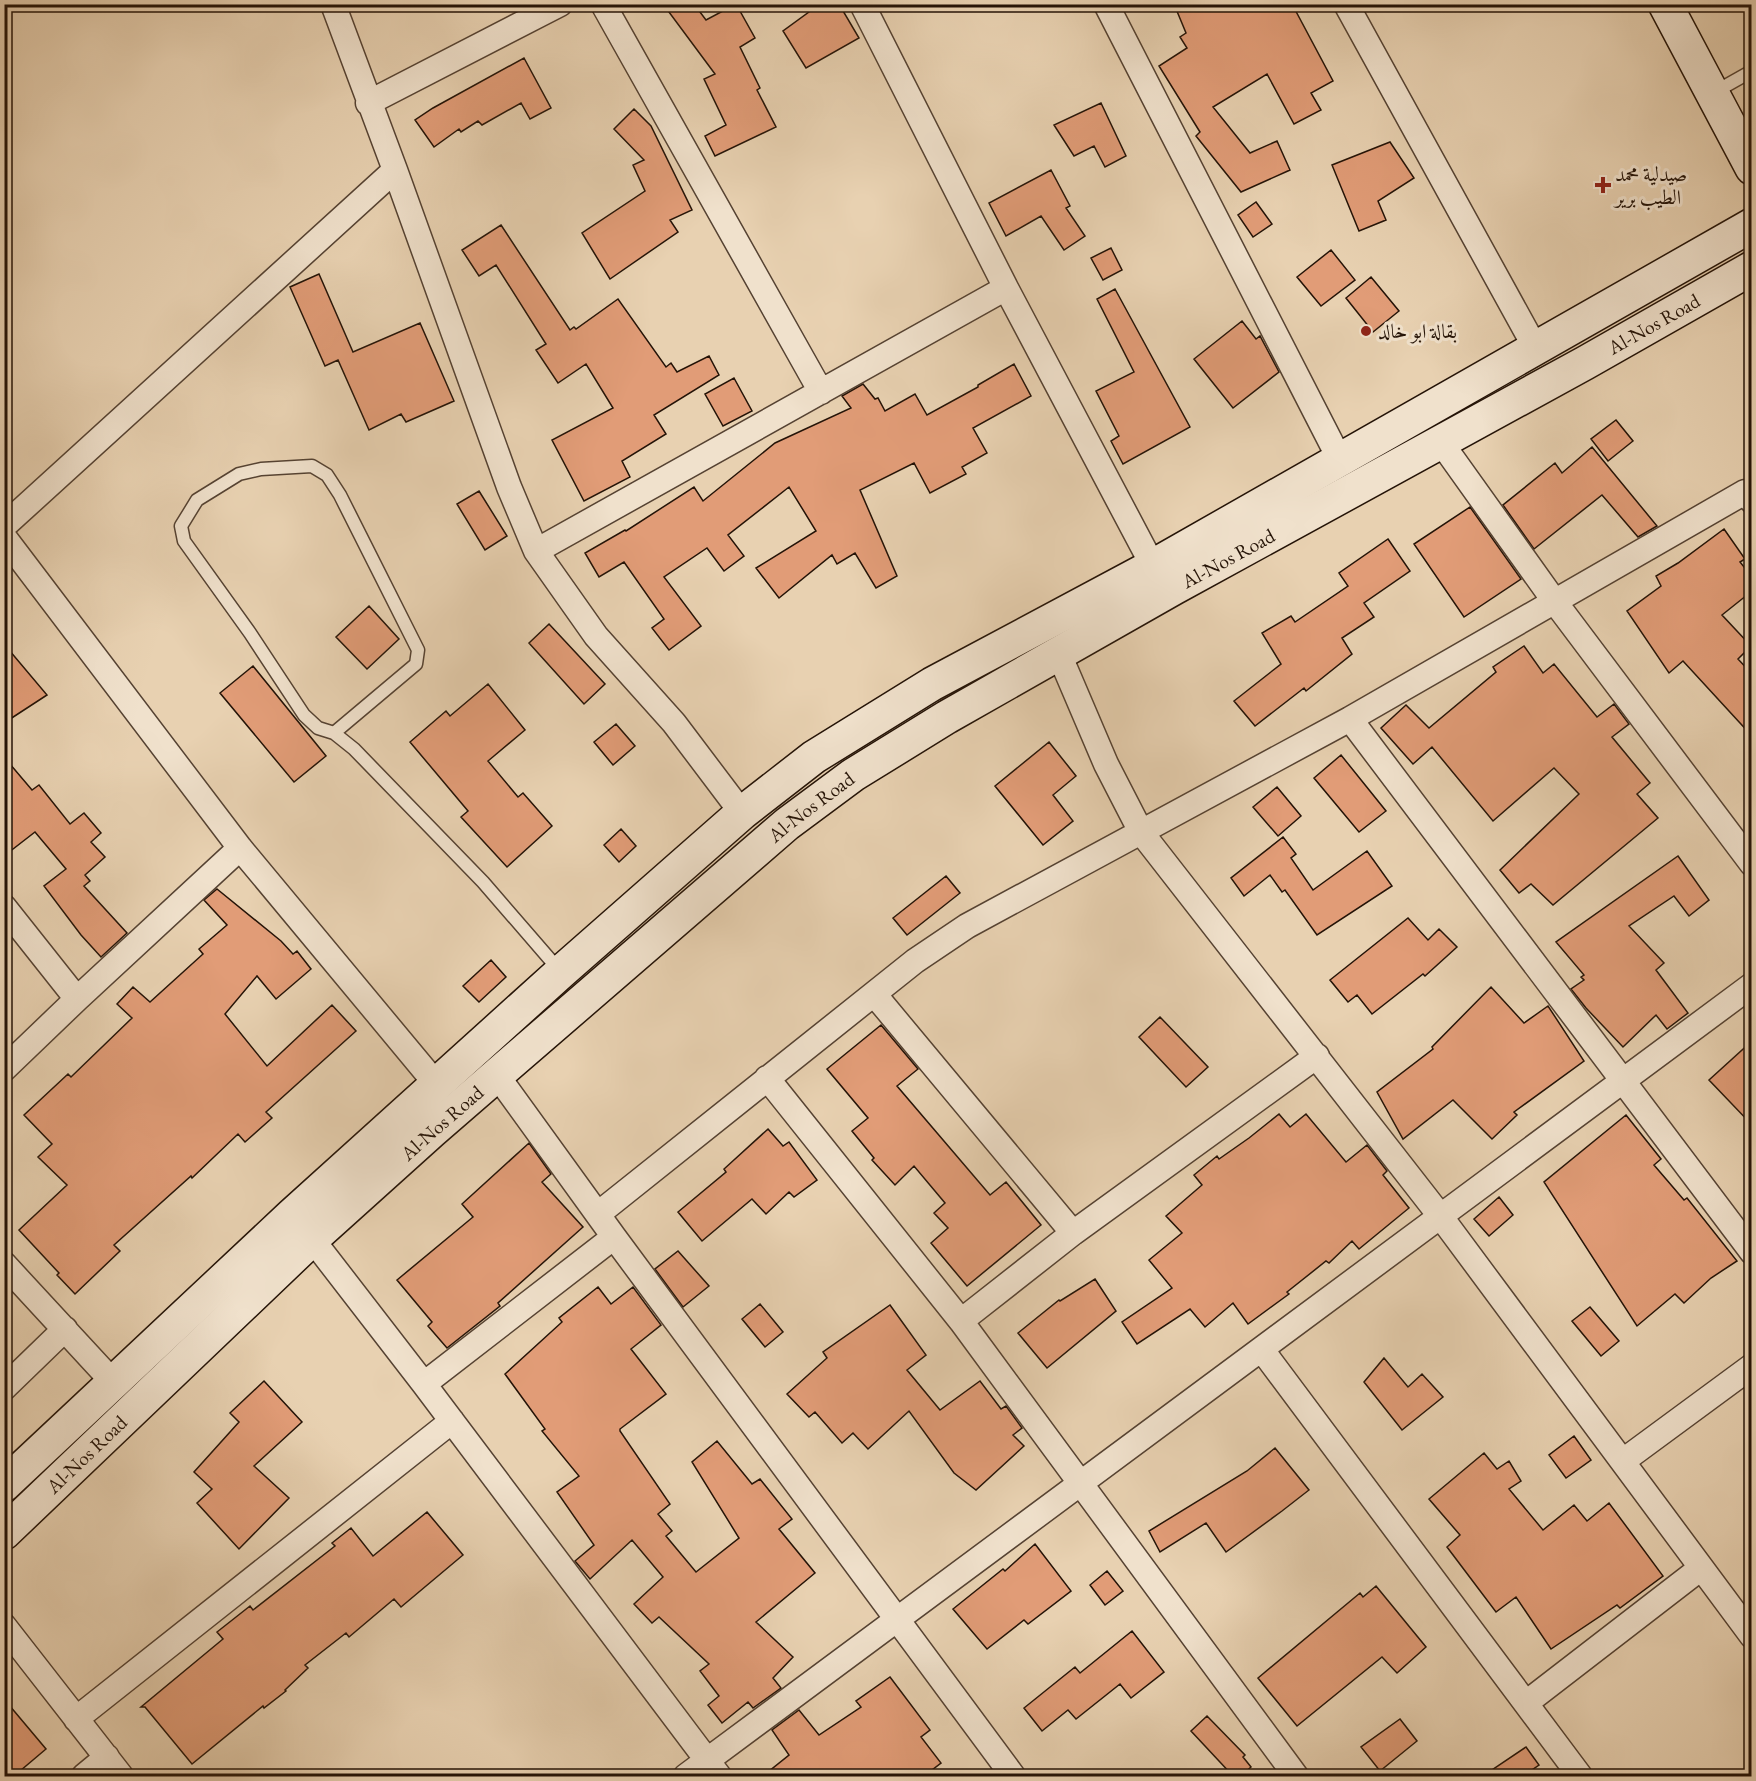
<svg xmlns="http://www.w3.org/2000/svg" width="1756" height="1781" font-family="'EB Garamond',Amiri,serif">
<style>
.building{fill:#e19c77;stroke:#241307;stroke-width:1.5}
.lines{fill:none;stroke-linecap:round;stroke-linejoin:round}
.lane-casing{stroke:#554232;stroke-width:15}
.street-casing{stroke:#554232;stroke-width:27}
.secondary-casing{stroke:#241307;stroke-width:36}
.lane{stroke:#f0e1cc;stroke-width:12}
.street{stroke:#f0e1cc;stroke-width:24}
.secondary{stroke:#f0e1cc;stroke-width:33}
.poi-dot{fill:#8f2418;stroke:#f0e1cc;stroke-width:2}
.labels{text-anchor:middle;stroke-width:6;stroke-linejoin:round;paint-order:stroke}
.poi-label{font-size:20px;fill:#241307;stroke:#f0e1cc;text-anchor:start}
.street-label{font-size:20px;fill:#241307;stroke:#f0e1cc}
</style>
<rect width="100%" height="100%" fill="#e8d1b1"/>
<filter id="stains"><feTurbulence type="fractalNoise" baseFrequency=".00333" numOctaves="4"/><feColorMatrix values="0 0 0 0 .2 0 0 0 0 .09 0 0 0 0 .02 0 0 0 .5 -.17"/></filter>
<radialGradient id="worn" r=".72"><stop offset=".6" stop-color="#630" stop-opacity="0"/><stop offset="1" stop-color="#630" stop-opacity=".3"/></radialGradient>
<path class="building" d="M663 4H694L706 20 736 4 755 38 740 47 760 88 757 90 776 127 715 156 705 136 726 125 704 79 715 74Z
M820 4H839L859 38 806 68 783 31Z
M1174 4H1292L1333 81 1311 93 1321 110 1294 124 1267 74 1213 107 1250 153 1277 141 1290 170 1241 192 1196 136 1200 132 1159 66 1187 48 1180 37 1186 33Z
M524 58 551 108 530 119 521 103 482 125 478 121 461 132 459 129 434 147 415 120 433 108Z
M1101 103 1126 156 1105 167 1094 146 1074 156 1054 125Z
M634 109 651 126 692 210 670 220 678 232 610 279 582 233 645 191 633 165 644 160 614 129Z
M1390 142 1414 178 1378 201 1386 220 1359 231 1332 165Z
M1051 170 1070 206 1066 208 1085 236 1064 250 1041 216 1006 236 989 203Z
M1256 202 1272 224 1253 237 1238 215Z
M501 225 570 330 574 327 576 329 618 299 666 367 671 363 677 372 709 356 719 375 654 415 666 434 622 461 630 477 584 501 552 440 613 408 586 364 558 383 536 350 546 344 496 265 479 276 462 250Z
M1111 248 1122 270 1103 280 1091 258Z
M1331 250 1355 280 1321 306 1297 277Z
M319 274 353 352 420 323 454 401 406 422 401 414 369 430 338 360 325 366 290 287Z
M1371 277 1399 311 1373 332 1346 298Z
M1115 289 1190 427 1123 464 1111 441 1119 436 1096 391 1134 372 1097 299Z
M1242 321 1256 339 1260 336 1279 372 1233 408 1194 359Z
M1014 364 1031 396 973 428 987 453 962 467 966 474 930 493 914 463 860 490 897 576 876 588 855 553 837 564 832 555 779 598 756 568 816 531 789 487 728 535 744 556 724 571 707 548 664 577 701 626 669 650 652 628 664 619 624 562 599 577 585 553 625 530 626 531 694 487 703 501 775 443 851 408 842 396 863 384 875 399 878 398 885 411 915 394 927 415 978 387V385Z
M734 378 752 411 723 426 705 394Z
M1616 420 1633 441 1608 461 1591 439Z
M1592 447 1657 526 1638 537 1602 495 1534 549 1503 505 1555 463 1562 473Z
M479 491 507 536 485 550 457 504Z
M1470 507 1521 579 1464 617 1414 544Z
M1724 529 1745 559 1740 562 1752 577V591L1722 615 1751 646 1738 659 1752 674V736L1683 661 1669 673 1627 611 1661 586 1656 576 1678 563Z
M1388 539 1410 571 1364 603 1374 617 1342 638 1352 654 1306 691 1304 688 1255 726 1234 701 1281 664 1262 633 1291 616 1295 622 1348 586 1339 573Z
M369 606 399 639 367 669 336 637Z
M549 624 605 684 584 704 529 643Z
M4 644 47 695 4 723Z
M1524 646 1543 673 1554 664 1597 717 1614 704 1629 724 1612 737 1650 783 1637 794 1658 818 1553 905 1531 884 1519 893 1500 870 1579 794 1554 768 1493 821 1432 747 1413 764 1381 728 1406 705 1429 728 1496 672 1493 667Z
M253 666 326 756 294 782 220 693Z
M488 684 525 730 488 761 518 797 523 793 552 826 507 867 461 817 468 811 410 742 446 711 450 716Z
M616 724 635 746 613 765 594 742Z
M1049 742 1076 776 1053 795 1073 821 1043 845 995 786Z
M1341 755 1386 811 1359 832 1314 778Z
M4 757 32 790 39 785 70 824 84 813 101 833 91 842 105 857 85 875 90 881 84 886 127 933 101 957 81 935 44 886 66 869 35 832 4 856Z
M1277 787 1301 816 1278 836 1253 807Z
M621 829 636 846 619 862 604 845Z
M1283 837 1296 854 1291 858 1313 890 1367 851 1392 886 1317 935 1285 890 1282 892 1270 875 1244 896 1231 878Z
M1678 856 1709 900 1689 916 1674 896 1629 926 1664 963 1656 970 1688 1013 1667 1029 1656 1015 1623 1047 1586 1008 1571 989 1584 980 1581 977 1584 975 1556 942Z
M946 876 960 893 907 935 893 918Z
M217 889 281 941 293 954 297 951 311 969 276 999 257 976 225 1014 267 1066 332 1005 356 1031 266 1112 272 1118 245 1142 238 1134 192 1178 191 1176 114 1245 120 1251 75 1294 57 1275 59 1273 19 1230 67 1185 38 1157 52 1144 24 1115 68 1074 71 1077 132 1018 117 1004 133 987 150 1002 203 954 199 949 227 925 204 900Z
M1408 918 1428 940 1439 929 1457 947 1425 976 1423 974 1372 1014 1357 995 1348 1002 1330 980Z
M491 960 506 977 479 1002 463 986Z
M1491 987 1524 1023 1548 1006 1584 1061 1514 1112 1517 1115 1492 1139 1453 1100 1403 1139 1377 1092 1433 1049 1432 1047Z
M1160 1017 1208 1067 1186 1087 1139 1037Z
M881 1025 918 1069 897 1086 990 1195 1006 1182 1041 1225 967 1286 931 1243 948 1228 934 1213 945 1203 914 1166 895 1185 872 1160 874 1158 852 1131 868 1118 827 1069Z
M1752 1041V1125L1709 1080Z
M1279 1114 1290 1127 1306 1114 1346 1162 1367 1145 1387 1171 1383 1175 1409 1208 1359 1249 1352 1241 1329 1263 1326 1261 1287 1292 1289 1294 1248 1324 1233 1303 1205 1327 1190 1309 1137 1344 1122 1322 1172 1288 1149 1260 1182 1233 1166 1216 1202 1185 1194 1175 1217 1156 1219 1159 1249 1138Z
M1626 1115 1661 1159 1654 1165 1684 1200 1687 1198 1737 1261 1711 1278 1684 1303 1675 1294 1637 1326 1544 1182Z
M768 1129 783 1146 789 1142 817 1180 794 1197 789 1192 766 1214 752 1199 702 1241 678 1212 726 1172 724 1169Z
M529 1143 551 1174 542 1182 583 1227 498 1303 500 1306 447 1348 428 1326 432 1322 397 1280 473 1217 462 1204Z
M1499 1197 1513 1215 1489 1236 1474 1219Z
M678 1251 709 1286 683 1307 655 1269Z
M1095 1279 1116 1311 1047 1368 1018 1333 1059 1300 1060 1301Z
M598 1287 611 1304 633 1287 661 1325 631 1349 666 1394 620 1429V1431L670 1504 658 1514 672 1531 666 1536 696 1572 739 1538 692 1462 717 1441 752 1484 760 1479 792 1519 779 1529 815 1573 756 1622 793 1657 773 1678 781 1688 753 1708 748 1702 722 1723 708 1705 719 1696 700 1671 709 1664 659 1617 652 1623 634 1604 663 1577 632 1540 590 1579 575 1561 594 1545 557 1492 579 1476 542 1431 545 1429 505 1374 562 1322 559 1318Z
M760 1304 783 1332 765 1347 742 1319Z
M890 1305 926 1355 907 1370 940 1410 980 1381 1001 1409 1006 1406 1022 1428 1013 1435 1024 1446 976 1490 954 1473 909 1411 868 1449 853 1433 842 1443 815 1412 809 1417 787 1394 827 1358 823 1352Z
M1590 1307 1619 1341 1601 1356 1572 1321Z
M1384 1358 1408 1387 1422 1374 1443 1397 1402 1430 1364 1382Z
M264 1381 302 1422 254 1466 289 1498 239 1549 197 1503 212 1489 194 1472 239 1422 230 1413Z
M1574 1436 1591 1460 1566 1478 1549 1455Z
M1275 1448 1309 1490 1282 1511 1226 1552 1206 1523 1160 1552 1149 1531 1247 1471Z
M1484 1453 1497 1469 1509 1461 1521 1481 1509 1489 1543 1530 1574 1505 1587 1521 1609 1503 1663 1576 1620 1608 1617 1605 1551 1649 1516 1597 1496 1612 1447 1547 1460 1535 1429 1499Z
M427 1512 463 1555 401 1607 394 1599 349 1637 346 1633 305 1665 308 1668 285 1690 286 1691 264 1708 263 1706 192 1764 145 1707H141L223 1639 217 1632 250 1606 253 1610 335 1546 332 1543 351 1528 373 1556Z
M1035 1544 1071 1591 1028 1624 1024 1620 987 1649 953 1609 1003 1569 1005 1571Z
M1107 1571 1123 1591 1105 1605 1090 1585Z
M1376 1586 1426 1647 1397 1673 1382 1657 1297 1726 1258 1678 1360 1593 1363 1597Z
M1132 1631 1164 1672 1131 1698 1120 1684 1076 1719 1068 1710 1042 1731 1024 1708 1075 1667 1080 1673Z
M890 1677 930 1730 921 1737 941 1763 924 1776H763L789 1755 772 1730 799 1710 819 1735 861 1707 856 1701Z
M4 1699 46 1749 14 1776H4Z
M1207 1716 1245 1755 1243 1757 1251 1767 1241 1776H1233L1191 1731Z
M1400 1719 1417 1741 1380 1771 1361 1747Z
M1526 1747 1539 1765 1523 1776H1483Z"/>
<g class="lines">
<defs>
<path id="lane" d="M1713 93 1752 71
M334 733 416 664 418 650 340 495 327 475 312 466 261 469 239 474 197 500 181 526 184 541 250 633 304 715 318 728 334 733 354 749 483 882 560 971"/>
<path id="street" d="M333 4 395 170 509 487 536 551 596 636 674 723 742 813
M603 4 821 392
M862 4 1006 288 1153 566
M1106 4 1340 460
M1346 4 1536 349
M368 103 560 4
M1440 441 1555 602 1752 864
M4 526 395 170
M4 537 240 848 437 1085
M536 551 1006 288
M1059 654 1106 764 1141 832 1441 1217 1752 1636
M1350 719 1752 1252
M4 907 77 999
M874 994 1073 1233
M4 1069 77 999 240 848
M496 1074 614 1237 1013 1776
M767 1078 961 1321 1296 1776
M598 1214 915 961 967 926 1350 719 1745 492 1752 501
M312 1239 424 1384 719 1776
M4 1264 113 1382
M961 1321 1073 1233 1317 1056
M1262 1350 1580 1776
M424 1384 614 1237
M4 1388 65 1329
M1623 1461 1752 1366
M4 1626 121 1776
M1526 1703 1701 1568
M76 1719 452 1421
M84 1776 107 1757
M686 1776 1752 985"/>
<g id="secondary">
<path d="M1665 4 1752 168"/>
<path d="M4 1485 292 1215 561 972 742 813 814 757 932 684 1153 566 1752 225"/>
<path id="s1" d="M4 1533 312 1239 432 1131 787 824 853 775 947 717 1174 588 1585 363 1752 268"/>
</g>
</defs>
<use href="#lane" class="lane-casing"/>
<use href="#street" class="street-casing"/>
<use href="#secondary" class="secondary-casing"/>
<use href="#lane" class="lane"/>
<use href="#street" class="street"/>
<use href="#secondary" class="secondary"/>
</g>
<g class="poi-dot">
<path d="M1600 176h6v6h6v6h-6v6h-6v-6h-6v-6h6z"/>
<circle cx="1366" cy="331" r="6"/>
</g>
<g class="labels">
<g class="poi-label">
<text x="1615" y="181">صيدلية محمد<tspan x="1615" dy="23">الطيب برير</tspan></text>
<text x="1378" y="338">بقالة ابو خالد</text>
</g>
<g class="street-label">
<text dy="7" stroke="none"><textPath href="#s1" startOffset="2058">Al-Nos Road</textPath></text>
<text dy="7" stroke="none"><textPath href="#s1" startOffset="1572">Al-Nos Road</textPath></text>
<text dy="7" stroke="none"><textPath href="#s1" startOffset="1086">Al-Nos Road</textPath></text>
<text dy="7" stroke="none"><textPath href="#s1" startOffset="600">Al-Nos Road</textPath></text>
<text dy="7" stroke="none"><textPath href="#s1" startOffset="114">Al-Nos Road</textPath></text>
</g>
</g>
<rect width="1756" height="1781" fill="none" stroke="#e8d1b1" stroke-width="24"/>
<rect x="6" y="6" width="1744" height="1769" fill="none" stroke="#241307" stroke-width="3"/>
<rect x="12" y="12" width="1732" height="1757" fill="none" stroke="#241307" stroke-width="1.5"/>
<rect width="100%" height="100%" filter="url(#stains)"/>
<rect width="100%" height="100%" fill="url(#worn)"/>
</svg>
